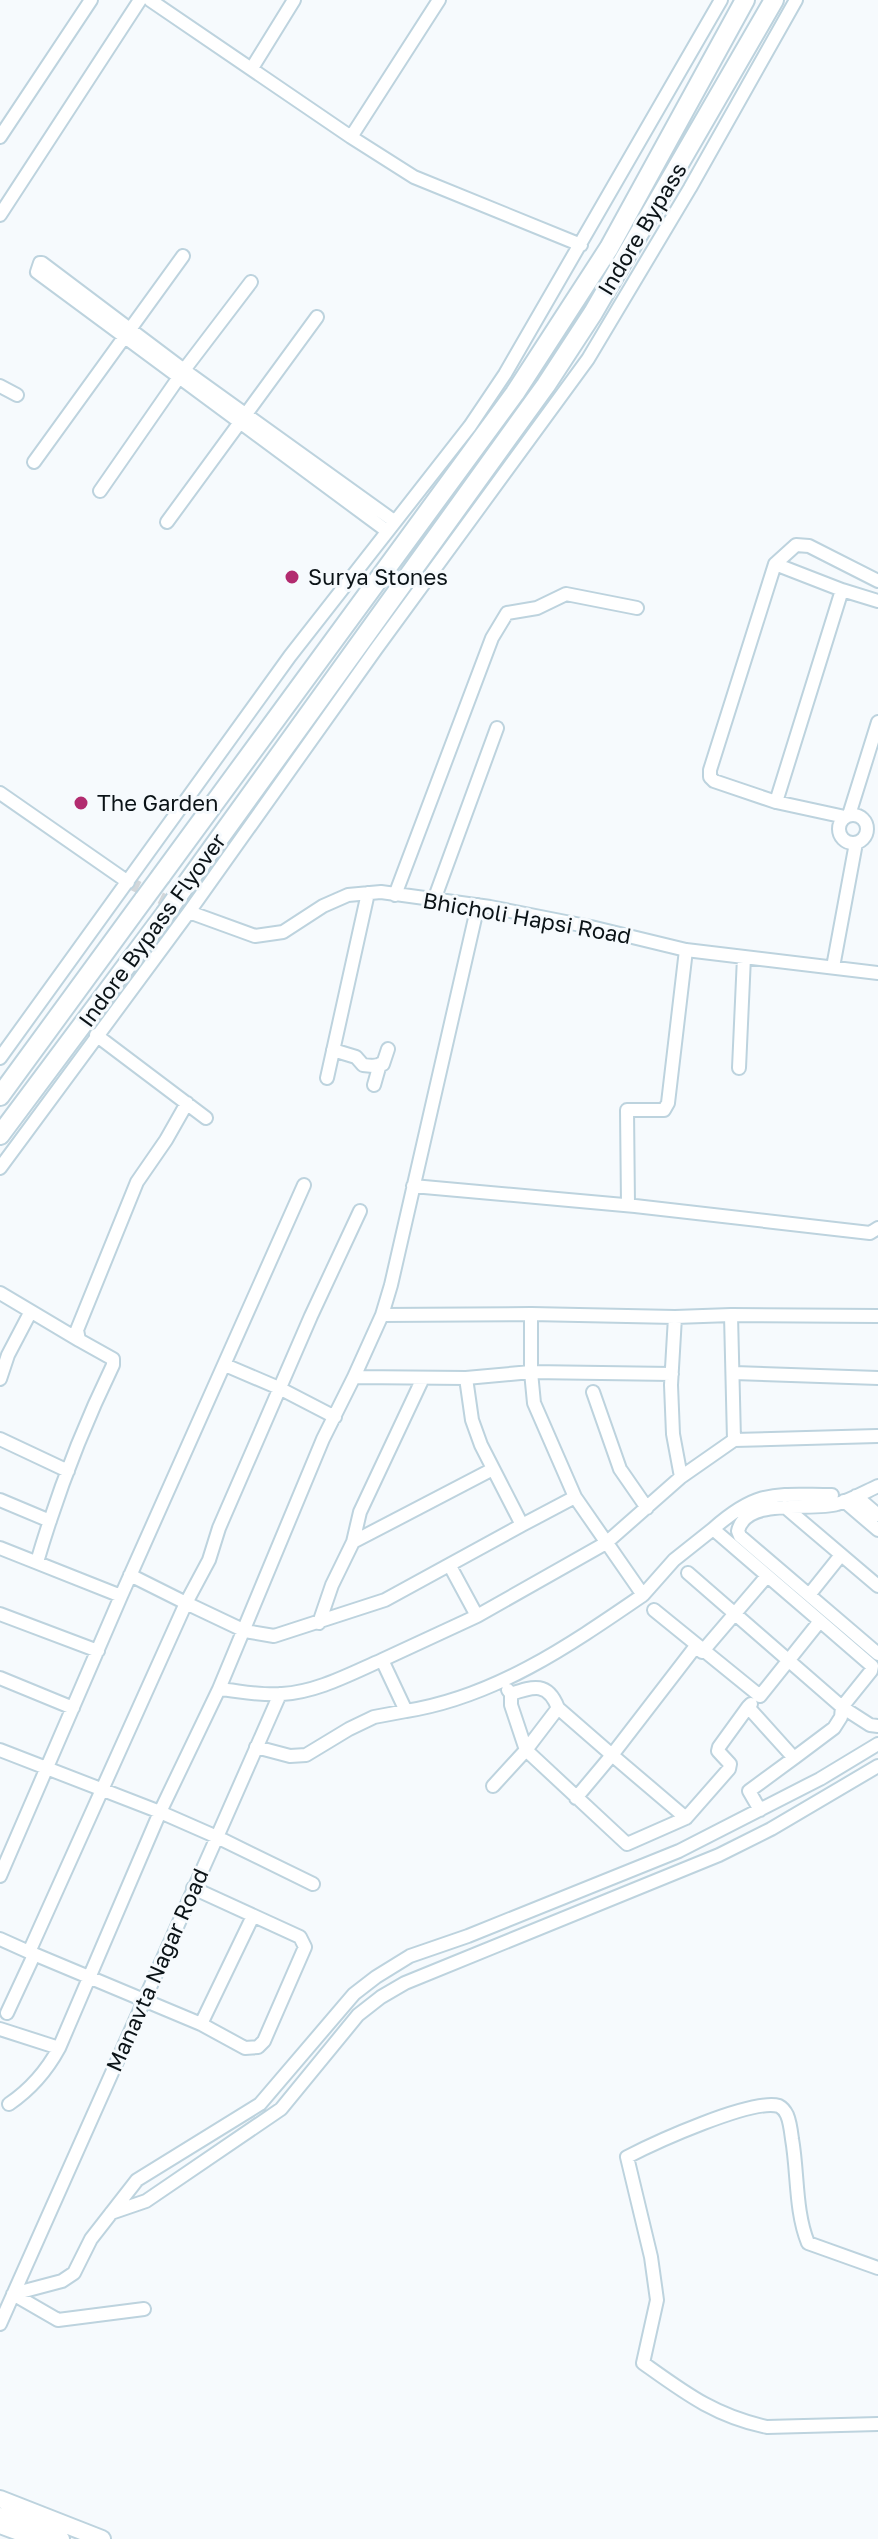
<svg xmlns="http://www.w3.org/2000/svg" width="878" height="2539" font-family="'Golos Text',sans-serif">
<style>
.lines{fill:none;stroke-linecap:round;stroke-linejoin:round}
.minor-tunnel{stroke:#d3d7da;stroke-width:12;stroke-dasharray:12 6;stroke-linecap:butt}
.minor-casing{stroke:#bdd3de;stroke-width:16}
.major-casing{stroke:#bdd3de;stroke-width:20}
.highway-casing{stroke:#bdd3de;stroke-width:22}
.minor{stroke:#fff;stroke-width:12}
.major{stroke:#fff;stroke-width:16}
.highway{stroke:#fff;stroke-width:18}
.highway-bridge-casing{stroke:#bdd3de;stroke-width:22;stroke-linecap:butt}
.highway-bridge{stroke:#fff;stroke-width:18}
.poi-dot{fill:#b22b6f;stroke:#f6fafd;stroke-width:3}
.labels{text-anchor:middle;stroke-width:6;stroke-linejoin:round;paint-order:stroke}
.street-label{font-size:22px;fill:#0b1317;stroke:#f6fafd}
.poi-label{font-size:22px;fill:#0b1317;stroke:#f6fafd;text-anchor:start}
</style>
<rect width="100%" height="100%" fill="#f6fafd"/>
<g class="lines">
<path class="minor-tunnel" d="M128 882 189 912"/>
<defs>
<path id="minor" d="M150 0 351 137 414 177 581 245
M252 68 294 0
M0 137 91 0
M351 137 439 0
M0 215 140 0
M0 386 17 395
M34 462 183 256
M100 491 184 370 251 282
M167 522 317 317
M387 531 37 272 40 263H42L184 370 394 521
M775 564 842 590 878 601
M0 793 128 882
M776 802 842 590
M839 829a14 14 0 1 1 28 0a14 14 0 1 1-28 0Z
M849 815 878 722
M845 817 776 802 714 781 710 777V770L775 564 796 545 809 546 878 581
M395 895 492 638 507 613 537 608 566 594 637 608
M434 900 497 728
M189 912 255 936 283 932 323 906 348 895 381 892 490 907 591 927 686 950 878 973
M833 967 856 843
M96 1035 206 1118
M333 1050 356 1057 363 1065 373 1066 383 1064 388 1049
M0 1058 290 656 470 426 505 374 721 0
M739 1068 744 957
M327 1078 368 893
M374 1085 380 1064
M0 1168 189 912 376 649 588 359 690 188 796 0
M413 1186 635 1206 870 1233 878 1228
M628 1205 627 1110H664L668 1103 686 950
M0 1293 79 1340
M531 1314 675 1317
M382 1315 531 1314V1372L672 1374
M731 1315 734 1440 877 1436
M225 1365 279 1388 335 1417
M734 1373 878 1378
M354 1377 323 1439 219 1689C240 1691 262 1696 282 1694 317 1692 350 1674 382 1660L406 1711C495 1697 570 1645 643 1595L575 1497 522 1525 481 1445 472 1420 466 1378 354 1377 382 1315 391 1285 478 905
M466 1378 531 1372 534 1403 575 1497
M0 1379 8 1355 30 1313
M593 1392 620 1469 647 1508
M0 1439 68 1471
M681 1477 734 1440
M878 1486C865 1492 851 1500 837 1504 812 1512 746 1496 738 1531L740 1536 878 1654
M856 1496 878 1515
M0 1500 50 1521
M844 1501 878 1530
M785 1507 878 1586
M713 1529C758 1489 775 1495 832 1495
M353 1542 493 1469
M0 1548 121 1596
M37 1562C57 1494 82 1429 113 1365V1359L79 1340 77 1330 137 1182 166 1140 187 1103
M688 1573 842 1707 870 1725 878 1726
M130 1575 186 1603 209 1560 219 1528 311 1316 360 1211
M643 1595 674 1560 713 1529 820 1621 760 1696 654 1610
M809 1595 841 1555
M0 1614 98 1651
M477 1616 606 1543 681 1477 673 1434 671 1385 675 1317 731 1315 878 1316
M319 1623 332 1585 353 1542 360 1512 423 1378
M696 1646 612 1755 686 1818 729 1769 730 1764 718 1751 719 1747 748 1707
M702 1652 767 1576
M382 1660 477 1616 450 1566
M0 1678 73 1708
M508 1690 511 1694C534 1686 548 1682 558 1708L612 1755 576 1798
M280 1694 217 1837 313 1884
M511 1694V1705L526 1750 627 1844 686 1818
M751 1704 748 1707 794 1758 834 1728 841 1717 842 1707 871 1671 872 1666 820 1621
M256 1747 290 1756 306 1755 349 1729 374 1717 406 1711
M0 1750 160 1812 219 1689
M493 1786 526 1750 558 1708
M760 1810 749 1791 794 1758
M0 1876 121 1596 304 1185
M193 1888 300 1937 305 1947 264 2041 258 2047 245 2048 201 2024 29 1952 186 1603 245 1631 274 1636 385 1600 522 1525
M0 1939 29 1952
M7 2013 34 1955
M201 2024 253 1916
M0 2029 59 2048
M111 2213 146 2201 281 2109 358 2015 381 1997 405 1983 719 1855 771 1829 878 1766
M878 2268 808 2243C795 2211 798 2173 792 2139 791 2131 790 2122 787 2115 785 2111 783 2108 779 2106 752 2098 654 2143 627 2157L651 2257 657 2300 643 2363C685 2393 715 2416 767 2427L878 2424
M13 2294 62 2281 74 2273 91 2239 137 2180 260 2104 354 1994 376 1977 410 1956 468 1936 679 1851 820 1779 878 1744
M13 2294 58 2320 144 2309
M0 2324 217 1837 160 1812 59 2048C46 2072 31 2089 9 2104
M0 2527 32 2539"/>
<path id="major" d="M0 2499 102 2539
M0 2516 61 2539"/>
<path id="highway" d="M161 876 515 393 609 248 745 0
M182 890 546 385 593 313 774 0
M0 1096 144 899
M0 1135 165 914"/>
</defs>
<use href="#minor" class="minor-casing"/>
<use href="#major" class="major-casing"/>
<use href="#highway" class="highway-casing"/>
<use href="#minor" class="minor"/>
<use href="#major" class="major"/>
<use href="#highway" class="highway"/>
<defs>
<path id="highway-bridge" d="M144 899 161 876
M165 914 182 890"/>
</defs>
<use href="#highway-bridge" class="highway-bridge-casing"/>
<use href="#highway-bridge" class="highway-bridge"/>
</g>
<g class="poi-dot">
<circle cx="292" cy="577" r="8"/>
<circle cx="81" cy="803" r="8"/>
</g>
<g class="labels">
<g class="street-label">
<text transform="translate(642 229) rotate(-59)" y="8">Indore Bypass</text>
<text transform="translate(527 918) rotate(10)" y="8">Bhicholi Hapsi Road</text>
<text transform="translate(152 930) rotate(-54)" y="8">Indore Bypass Flyover</text>
<text transform="translate(157 1970) rotate(-66)" y="8">Manavta Nagar Road</text>
</g>
<g class="poi-label">
<text x="308" y="585">Surya Stones</text>
<text x="97" y="811">The Garden</text>
</g>
</g>
</svg>
